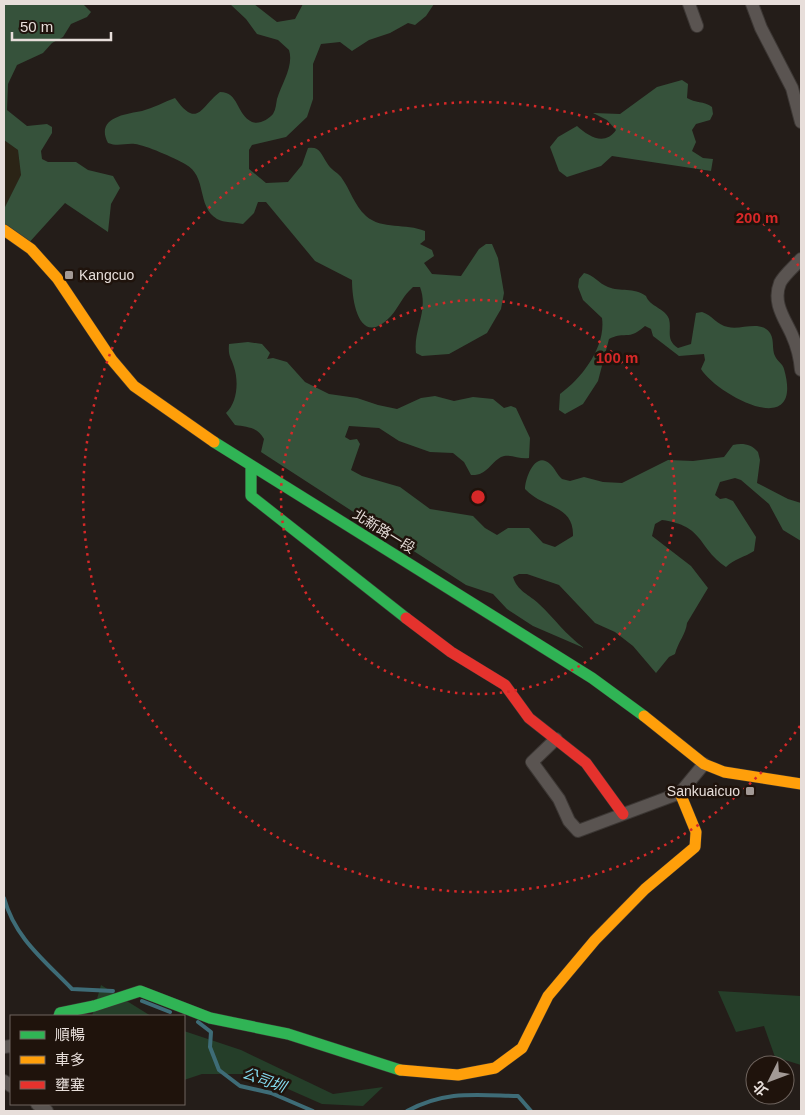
<svg xmlns="http://www.w3.org/2000/svg" width="805" height="1115" font-family="Arial,'Noto Sans TC',sans-serif">
<style>
.industrial{fill:#2b2416}
.green{fill:#253e29}
.forest{fill:#36523b}
.lines{fill:none;stroke-linecap:round;stroke-linejoin:round}
.stream{stroke:#3e6c77;stroke-width:4}
.street-casing{stroke:#3c3734;stroke-width:14}
.fast-casing{stroke:#3c3734;stroke-width:12}
.slow-casing{stroke:#3c3734;stroke-width:12}
.jam-casing{stroke:#3c3734;stroke-width:12}
.street{stroke:#5a5451;stroke-width:12}
.fast{stroke:#30b455;stroke-width:11}
.slow{stroke:#ff9f0a;stroke-width:11}
.jam{stroke:#e5322d;stroke-width:11}
.ring{fill:none;stroke:#d62828;stroke-width:2.5;stroke-dasharray:2.5 5}
.poi-dot{fill:#a39a96;stroke:#1f130c;stroke-width:2}
.labels{text-anchor:middle;stroke-width:5;stroke-linejoin:round;paint-order:stroke}
.poi-label{font-size:14px;fill:#e7deda;stroke:#1f130c;text-anchor:start}
.street-label{font-size:14px;fill:#e7deda;stroke:#1f130c}
.water-label{font-size:15px;font-style:italic;fill:#83d9ee;stroke:#1f130c}
.centre{fill:#d62828;stroke:#1f130c;stroke-width:2.5}
.ring-label{font-size:15px;text-anchor:middle;font-weight:bold;fill:#d62828;stroke:#1f130c;stroke-width:5;stroke-linejoin:round;paint-order:stroke}
</style>
<rect width="100%" height="100%" fill="#241d19"/>
<path class="industrial" d="M4 140 18 150 21 175 4 209Z"/>
<path class="green" d="M101 985 151 1016H92Z
M718 991 801 996V1065L775 1057 764 1026 736 1032Z
M184 1031 241 1050 333 1094 383 1087 363 1106 322 1104 254 1074H202L184 1080Z"/>
<path class="forest" d="M4 4H83L91 12 87 17 71 24 63 37 52 43 43 53 17 65 8 84 7 110 27 126 47 124 52 127V133L41 151 42 159 48 162H76L88 170 113 176 120 188 111 204 108 232 65 203 26 246 4 232V209L21 175 18 150 4 140Z
M230 4H254L277 22 295 19 303 4H434L426 16 415 25 408 23 390 33 369 40 352 51 340 42 321 44 313 64V99L307 117 286 137 252 145 249 150V169L266 183 288 182 302 165 308 148C320 146 321 154 327 163 330 169 337 172 341 177 350 189 354 205 366 216 382 230 406 223 425 231V240L420 244 432 250 434 256 424 263 432 274 461 276 479 249 486 244H492L498 258 504 293 501 309 487 333 449 354 422 356 416 353C413 329 429 311 420 287H413L409 291C402 298 398 308 391 316 360 349 352 303 352 280L315 261 266 202H258L254 213 243 224C235 222 224 223 217 219 196 206 208 176 185 164 175 158 145 145 135 144 125 143 118 147 108 143 95 118 125 114 142 111 153 108 164 102 175 98 198 130 201 106 220 92 239 92 236 114 252 122 259 125 269 119 273 114 276 109 276 104 277 99 282 83 294 66 289 50L278 40 257 34 246 19Z
M682 80 688 84 687 98C695 103 704 101 712 107L713 114 710 120 696 124 692 130 696 142 692 151 703 158 713 159 711 171 612 156 601 166 567 177 559 171 550 147 558 137 577 126C589 137 605 146 616 130L607 120 593 113 620 114 657 87Z
M584 273C594 275 598 283 608 287 620 292 634 287 646 296 650 307 665 308 669 319 672 330 665 340 678 348L691 344 696 313 702 312C712 315 717 325 728 327 739 330 756 322 766 329 776 336 771 347 775 356 777 361 783 364 784 369 805 443 716 394 701 369L705 360 704 354 679 356 653 336 651 329 645 326C627 342 625 330 609 339L598 381 583 404 565 414 559 410 560 394C582 378 606 347 602 318L583 300 578 287 579 279Z
M248 342 262 344 270 353 267 359 273 358 287 362 305 382 329 394 357 398 378 405 397 409 421 398 435 396 454 401 473 397 493 399 504 408 511 406 516 408 530 438 529 458C520 460 510 453 501 457 490 463 487 476 471 475L464 462 453 453 430 452 399 441 379 428 349 426 345 437 350 440 357 439 360 444 351 470 362 476 400 487 430 509 473 516 485 528 497 535 508 528H529L543 543 555 547 573 536C574 504 543 509 525 489 525 479 535 450 550 464 555 468 557 475 562 479L570 481 584 477 603 482 622 483 668 460 693 461 724 457 733 445C743 443 751 444 758 452L760 460 757 483 788 499 801 503V541L783 530 769 504 741 480 735 478 720 482 715 495 720 499 726 498 733 501 756 537 754 551C745 557 734 559 726 567 697 547 705 526 662 520L655 524 652 536 691 566 708 588 687 623C686 634 678 642 675 654L669 657 656 673 633 646 615 632 595 623 559 585 527 574H519L513 577C517 591 530 595 539 604 555 619 565 634 584 648L533 626 507 609 493 594 466 585 261 452 264 439C258 427 247 427 235 425L226 413C237 403 239 382 234 367 231 357 228 357 229 344Z"/>
<g class="lines">
<path class="stream" d="M4 898C15 938 44 960 72 989L113 991
M142 1001 170 1012
M198 1022 211 1032 210 1047 219 1070 240 1086 271 1093 313 1111
M407 1111C446 1090 476 1095 518 1096L531 1111"/>
<defs>
<path id="street" d="M689 4 697 26
M752 4 761 28 792 88 801 122
M801 259C795 266 784 275 780 283 772 303 785 319 792 335 797 346 800 358 801 370
M556 739 532 762 559 799 569 821 578 831 680 793 704 764
M4 1047 11 1046
M4 1081 11 1086
M37 1104 47 1111"/>
<path id="fast" d="M214 442 592 678 644 716
M251 467V496L406 618
M59 1016 60 1013 94 1006 140 991 210 1018 288 1034 400 1070"/>
<path id="slow" d="M4 230 31 249 57 278 112 360 134 386 214 442
M644 716 704 764 724 772 801 784
M400 1070 458 1075 495 1068 522 1048 548 996 595 940 645 889 695 847 696 832 680 793"/>
<path id="jam" d="M406 618 451 652 505 685 529 718 586 763 623 814"/>
</defs>
<use href="#street" class="street-casing"/>
<use href="#fast" class="fast-casing"/>
<use href="#slow" class="slow-casing"/>
<use href="#jam" class="jam-casing"/>
<use href="#street" class="street"/>
<use href="#fast" class="fast"/>
<use href="#slow" class="slow"/>
<use href="#jam" class="jam"/>
</g>
<g class="ring">
<circle cx="478" cy="497" r="197"/>
<path d="M800 726A395 395 0 1 1 800 268"/>
</g>
<g class="poi-dot">
<rect x="64" y="270" width="10" height="10" rx="2.5"/>
<rect x="745" y="786" width="10" height="10" rx="2.5"/>
</g>
<g class="labels">
<g class="poi-label">
<text x="79" y="280">Kangcuo</text>
<text x="740" y="796" text-anchor="end">Sankuaicuo</text>
</g>
<g class="street-label">
<text transform="translate(384 531) rotate(32)" y="5">北新路一段</text>
</g>
<g class="water-label">
<text transform="translate(264 1080) rotate(20)" y="5">公司圳</text>
</g>
</g>
<circle cx="478" cy="497" r="8" class="centre"/>
<g class="ring-label">
<text x="757" y="223">200 m</text>
<text x="617" y="363">100 m</text>
</g>
<rect width="805" height="1115" fill="none" stroke="#e7deda" stroke-width="10"/>
<rect x="10" y="1015" width="175" height="90" fill="#1f130c" stroke="#6f645e"/>
<rect x="20" y="1031" width="25" height="8" fill="#30b455" stroke="#6f645e"/>
<text x="55" y="1040" font-size="15" fill="#e7deda">順暢</text>
<rect x="20" y="1056" width="25" height="8" fill="#ff9f0a" stroke="#6f645e"/>
<text x="55" y="1065" font-size="15" fill="#e7deda">車多</text>
<rect x="20" y="1081" width="25" height="8" fill="#e5322d" stroke="#6f645e"/>
<text x="55" y="1090" font-size="15" fill="#e7deda">壅塞</text>
<g transform="translate(770 1080) rotate(228)"><circle r="24" fill="#1f130c" stroke="#6f645e"/>
<path d="M0-4L9 19L0 12L-9 19Z" fill="#a39a96"/>
<text y="-8" font-size="14" font-weight="bold" text-anchor="middle" fill="#e7deda">北</text>
</g>
<path d="M12 32v8h99v-8" fill="none" stroke="#e7deda" stroke-width="2.5"/>
<text x="20" y="32" font-size="15" fill="#e7deda" stroke="#1f130c" stroke-width="4" paint-order="stroke">50 m</text>
</svg>
